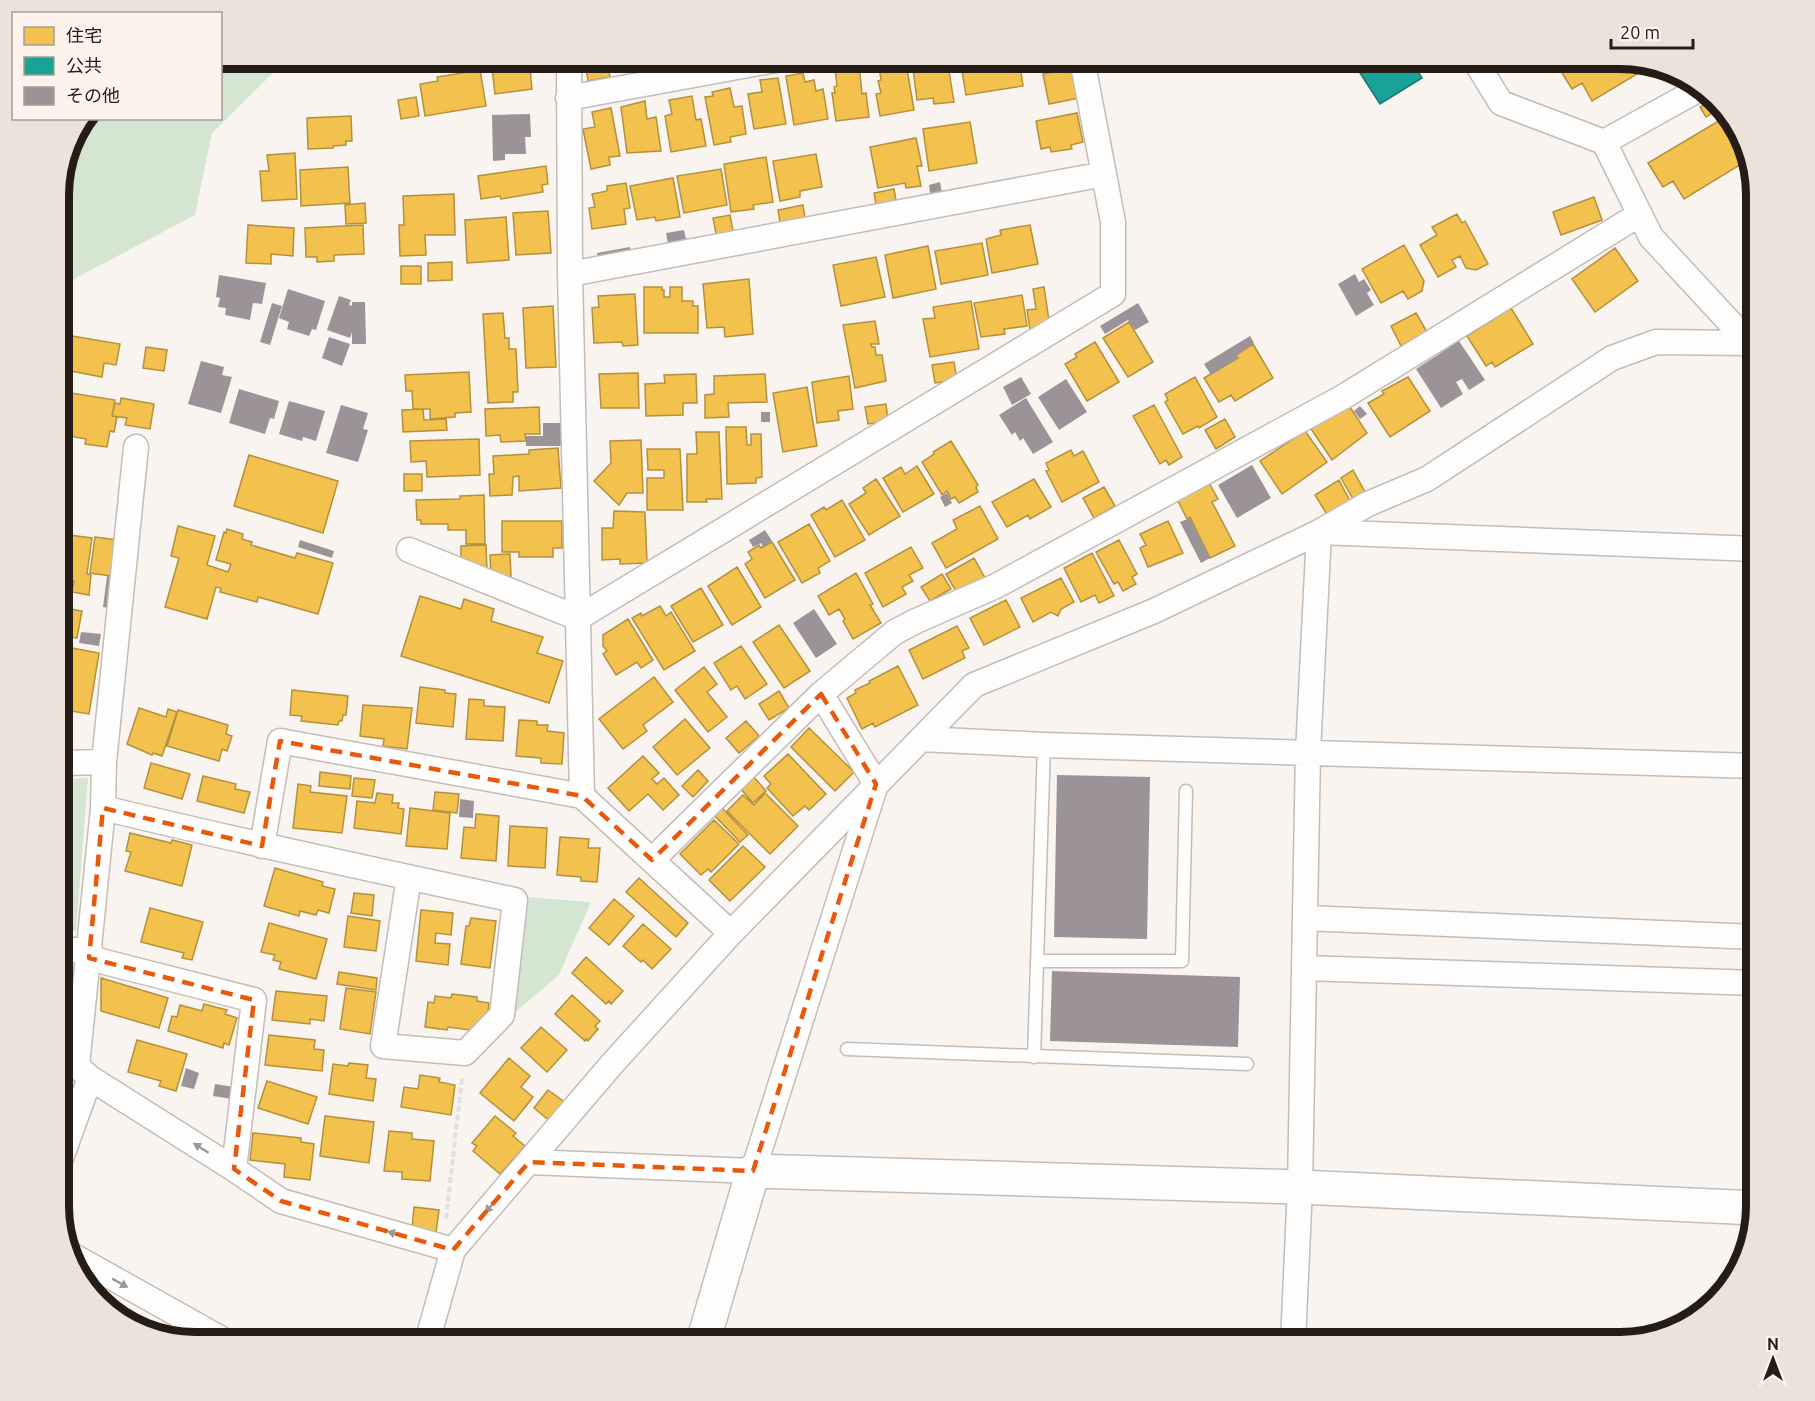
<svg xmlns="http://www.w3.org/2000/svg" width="1815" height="1401" font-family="Ubuntu,'Noto Sans JP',sans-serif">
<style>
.park{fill:#d4e6d2}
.homes{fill:#f2c14e;stroke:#b4903d;stroke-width:1.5}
.public{fill:#17a398;stroke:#1b7a71;stroke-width:1.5}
.building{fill:#9c9399}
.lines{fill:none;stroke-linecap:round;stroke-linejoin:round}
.lane-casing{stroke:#c3bcb7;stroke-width:15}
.street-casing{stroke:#c3bcb7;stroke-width:27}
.secondary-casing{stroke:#c3bcb7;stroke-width:36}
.path{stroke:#e1e0de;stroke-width:4;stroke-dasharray:6 3;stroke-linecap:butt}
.lane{stroke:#fefdfd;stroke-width:12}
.street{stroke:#fefdfd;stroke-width:24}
.secondary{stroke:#fefdfd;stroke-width:33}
.oneway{fill:#9c9895}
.marked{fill:none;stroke:#e8590c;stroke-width:4.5;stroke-dasharray:12 8;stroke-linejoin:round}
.rim{fill:none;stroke:#251c15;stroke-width:8}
</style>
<rect width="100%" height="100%" fill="#f9f4f0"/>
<path class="park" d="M221 59H312L275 71 212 133 195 215 59 287V186L73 134 85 119 220 118Z
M88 778 76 931H59V779Z
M525 897 591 902 559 975 514 1013Z"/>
<path class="homes" d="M491 59H529L532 89 495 94Z
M595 59 596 63 607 62 610 77 588 81 585 61Z
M595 59H640L641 66 621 69 619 59 596 63Z
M921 59H938L939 66 948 65 954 102 934 104 933 98 917 100 912 61Z
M960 59H1019L1023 86 966 95Z
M1569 59H1620L1647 68 1592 101 1582 83 1572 89 1557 65Z
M906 63 914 110 880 116 876 94 881 93 878 81 881 80 879 67Z
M859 64 862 94 866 93 869 117 836 121 832 93H835L834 87 837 86 835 68Z
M1069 69 1070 72 1074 71 1079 98 1049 104 1043 74Z
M480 70 486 106 425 116 420 84 438 81 437 77Z
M803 73 805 82 814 80 816 91 823 89 828 119 794 125 786 76Z
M778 78 786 124 754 129 748 94 762 92 760 80Z
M730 88 734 107 742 106 746 134 730 137 731 142 714 145 705 97 713 96 712 92Z
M692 96 696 120 701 119 706 146 671 152 665 116 672 114 669 100Z
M416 97 419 116 401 119 398 100Z
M1714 100 1720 108 1706 117 1700 107Z
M645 101 647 119 656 117 661 151 627 153 621 107Z
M611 108 620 156 609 157 610 165 591 169 583 129 595 127 592 112Z
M1077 113 1083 142 1071 145 1072 149 1051 152 1050 147 1041 149 1036 121Z
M351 116 352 141H346V145L333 146V148L308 149 307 118Z
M1727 116 1742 134 1748 160 1684 199 1673 181 1663 187 1648 163Z
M970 122 977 163 929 171 923 129Z
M916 138 922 166H917L921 186 906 188 905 183 878 188 870 147Z
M295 153 297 199 262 201 260 171H269L267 155Z
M816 154 822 187 800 191V197L780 201 773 161Z
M766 157 773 202 753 205 754 209 731 212 724 164Z
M546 166 548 184 542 185 543 192 501 199 500 196 481 199 478 176Z
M348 167 350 203 301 206 300 170Z
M721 169 727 205 684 213 677 176Z
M673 178 680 217 656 221 655 217 637 220 630 186Z
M626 183 630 208 624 209 626 224 592 229 589 208 595 207 592 194 607 191V186Z
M894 189 897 206 877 210 874 193Z
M454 194 455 235H425L426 255 400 256 399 225H404L403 196Z
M1594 197 1602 220 1561 235 1553 212Z
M365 203 366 223 346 224 345 205Z
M803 205 806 224 781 228 778 210Z
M548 211 551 253 516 255 513 213Z
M1457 214 1462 223 1465 221 1488 264 1476 270 1466 268 1460 256 1452 260 1456 267 1438 277 1420 245 1437 235 1432 227Z
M730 215 734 236 717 239 713 218Z
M506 217 509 260 467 263 465 220Z
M248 225 294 228 293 256 271 254V264L246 263Z
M363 225 364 254 334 255V261L317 262V257H306L305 228Z
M1030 225 1038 264 992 273 986 239 1001 235 1000 230Z
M982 243 988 275 941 284 935 251Z
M1404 245 1424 281 1422 291 1408 299 1403 291 1381 303 1362 269Z
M928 246 936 289 893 298 885 255Z
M1615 248 1638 281 1595 312 1572 279Z
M876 257 885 297 841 306 833 265Z
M452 262V280L428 281V263Z
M401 266H421V284H401Z
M749 279 753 334 725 337 724 327 707 328 703 284Z
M644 287H662V290H664V297H670V287H682V301H693V306H698V333H644Z
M1044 287 1050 327 1030 330 1027 310 1036 309 1033 289Z
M635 294 638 345 623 346 622 342 594 343 592 308 599 307 598 296Z
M1022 295 1027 326 1004 329 1005 334 981 337 974 303Z
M971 301 979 349 930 357 923 319 935 318 933 307Z
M553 306 556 367 526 368 523 308Z
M1511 308 1533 344 1495 367 1492 362 1486 366 1467 336Z
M503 313 505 338H509V349H516L518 392H513V402L488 403 483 314Z
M1416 313 1427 332 1401 346 1391 326Z
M875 321 879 344H871L872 347H875L876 355H882L886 381 855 388 843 325Z
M1129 322 1153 362 1128 377 1103 338Z
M66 335 120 344 116 365 104 363 102 377 60 369Z
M1095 342 1119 382 1087 401 1065 364 1077 357 1075 354Z
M1253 344 1273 378 1235 401 1231 395 1219 402 1204 378 1238 358 1236 355Z
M146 347 167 350 164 371 143 368Z
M954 362 957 380 935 383 932 365Z
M469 372 471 412 455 413V417L430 419V409H413L412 391H406L405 375Z
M638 373 639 408H601L599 374Z
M696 374 697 403H683V415L646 416 645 384 665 383 664 375Z
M765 374 767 402 728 403 729 417 705 418V395L714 394V376Z
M849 376 853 409 838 411 839 420 817 423 812 382Z
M1195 377 1217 417 1199 428 1198 426 1183 434 1165 402 1168 400 1165 394Z
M1408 377 1430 411 1390 437 1368 403 1384 394 1382 391Z
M807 387 817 446 783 452 773 393Z
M59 391 115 400 112 416 117 417 114 432 110 431 107 447 85 444 86 439 59 434Z
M121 398 154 404 150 429 125 425 127 418 112 416 115 403 120 404Z
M886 404 888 421 868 424 865 407Z
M1348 404 1367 433 1332 460 1311 429Z
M1154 405 1182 457 1169 465 1166 460 1160 464 1133 416Z
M539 407 540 434H525L526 441 501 442 500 435 486 436 485 409Z
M423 409 424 420 446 419 447 430 403 432 402 410Z
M1225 419 1235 437 1216 449 1205 430Z
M726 427H746L747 445H751V434H761L762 477 756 478V483L727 484Z
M1305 431 1327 462 1282 494 1260 461Z
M696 432H719L722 499H706L707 502H687V454H697Z
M479 439 480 475 427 477 426 461 411 462 410 441Z
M641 440 643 493H627L619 505 594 481 611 463 610 441Z
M951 441 978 485 976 487 978 492 959 503 955 497 951 499 947 491 942 495 922 462 934 454 933 452Z
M558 448 561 488 519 491V476L513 477 512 495 490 496 489 474H494L493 456 529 454V450Z
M647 449H680L683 510H647V478H664V470H648Z
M1071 450 1074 456 1083 451 1099 482 1062 502 1046 471 1049 470 1046 463Z
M249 455 338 481 323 533 234 506Z
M917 466 934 494 903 512 883 478 901 467 905 474Z
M1353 470 1365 492 1353 499 1341 478Z
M404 474H422V491H404Z
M876 479 900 516 869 535 849 504 866 493 863 488Z
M1034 479 1051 507 1030 519 1028 515 1007 527 992 502Z
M1339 480 1351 503 1328 516 1315 495Z
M1209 483 1218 499 1212 502 1235 546 1210 558 1190 517 1187 519 1177 499Z
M1104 487 1115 506 1094 518 1083 498Z
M484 495 485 544H466V530H448V524H421V520H417L416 500 460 499V496Z
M842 500 865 540 835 557 811 515 824 507 826 510Z
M980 506 998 539 946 568 932 543 957 529 953 520Z
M614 511 645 512 647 563 620 564V559L602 560V528H613Z
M502 521H562V548H553V557H519V552H502Z
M1168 521 1183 553 1148 567 1140 548 1146 545 1140 534Z
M809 524 830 561 818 568 820 573 802 583 778 542Z
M178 526 215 536 207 565 228 572 231 564 216 560 224 532 226 533 227 529 243 534 242 539 252 542 251 545 295 558 297 553 333 563 318 614 258 597 257 602 220 592 221 588 216 587 207 619 165 607 179 558 171 556Z
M59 528 70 530 69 535 92 538 87 574 91 575 89 595 72 592 74 581 59 579Z
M95 537 124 541 118 577 90 573Z
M1119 540 1137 574 1132 577 1136 584 1123 591 1118 582 1114 584 1096 552Z
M772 542 795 580 765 598 745 564 752 559 748 552 759 545 761 548Z
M486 545 487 571 461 566V546Z
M911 547 923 568 909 575 913 581 902 587 906 594 883 607 865 573Z
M1092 553 1114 596 1099 603 1095 595 1081 602 1064 568Z
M510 554 511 577 491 578 490 555Z
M974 558 985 578 957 593 946 574Z
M737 567 761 607 732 625 708 586Z
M856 573 873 604 870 605 881 623 853 639 843 621 845 619 839 609 829 615 818 596Z
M942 574 951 589 930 601 921 587Z
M1061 578 1074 602 1061 609 1058 616 1051 612 1033 622 1021 598Z
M701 588 723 625 693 642 671 606Z
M420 596 461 609 464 599 494 609 491 621 543 637 537 653 563 661 549 703 401 656Z
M1006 600 1020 627 984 645 970 618Z
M660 606 666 616 671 612 695 651 664 670 632 618 641 613 642 616Z
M59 607 82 611 77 638 64 636V632L59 631Z
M628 619 653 660 641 668 637 662 616 675 603 654 607 651 603 646V635Z
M779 625 810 671 784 688 753 642Z
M957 626 969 648 962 651 965 658 923 679 909 650Z
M741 646 767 684 745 699 737 686 731 690 714 663Z
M72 648 99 653 89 714 59 709V655L71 657Z
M898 666 918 705 875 727 873 723 862 729 847 698 856 693 855 690 870 683 869 681Z
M704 667 717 684 707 692 727 717 708 732 675 690Z
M654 677 673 702 643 725 647 731 623 749 599 719Z
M420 687 445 690V693L456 694 453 727 416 723Z
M292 690 348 696 346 715H343L342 721H339L338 725 301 721 302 716 290 715Z
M779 691 789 708 769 720 759 704Z
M469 699 484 700V706L505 707 503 741 466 739Z
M363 705 412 708 407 749 383 746 384 739 360 736Z
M139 708 166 717 168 709 177 712 162 756 153 753 152 755 127 744Z
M178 710 228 725 226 734 232 736 227 751 222 749 219 761 167 746Z
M685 719 710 748 677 775 653 747Z
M519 720 537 721V725H548L547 731 564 733 562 764 541 763V758L516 756Z
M746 721 759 736 739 753 726 738Z
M809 728 854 772 835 791 791 747Z
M788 754 826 794 809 810 805 806 793 816 767 788 771 784 764 776Z
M643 756 659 773 652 779 657 784 664 778 679 795 663 810 648 794 629 811 608 788Z
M151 763 190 774 182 799 144 788Z
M698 770 708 781 693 797 682 786Z
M320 772 351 776 350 789 319 786Z
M203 776 236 784 235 789 250 792 244 813 197 801Z
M753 776 766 791 753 803 740 788Z
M354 778 375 780 372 798 352 796Z
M298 784 311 786 310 792 347 796 342 833 293 828Z
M435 792 459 794 457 813 433 810Z
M377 793 393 795 392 803H399L398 808 404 809 401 834 354 828 357 801 375 803Z
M765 793 798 826 770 854 727 811 743 795 754 805Z
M410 808 450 813 447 849 406 846Z
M722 808 748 835 740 842 714 815Z
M476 814 499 816 496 861 461 858 464 827 475 828Z
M714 820 739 844 711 872 708 869 701 875 680 854Z
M510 826 547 828 545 868 508 866Z
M130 833 171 843 172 840 192 845 182 886 125 871 131 852 126 851Z
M560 837 589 839 588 848H600L597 882 581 881V877L557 875Z
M743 846 765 867 730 901 709 880Z
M275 868 323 882 322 886 335 889 329 913 318 910 316 915 300 911 299 916 264 906Z
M639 878 688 923 676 937 626 892Z
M354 893 374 895 372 916 351 913Z
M614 899 634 916 609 945 589 928Z
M150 908 203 922 192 960 182 958 184 953 141 942Z
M421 910 453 913 451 935 436 933 435 943 450 944 448 965 416 961Z
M348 916 380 921 376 951 344 947Z
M471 918 496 921 490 968 461 964 466 926H469Z
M269 923 327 939 316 979 279 969 281 962 273 960 275 955 261 952Z
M643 924 671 949 652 969 643 960 641 962 623 946Z
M586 957 623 991 611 1004 609 1001 606 1004 572 973Z
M339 972 377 978 376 990 337 984Z
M101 978 168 998 159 1028 101 1011Z
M346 988 376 992 370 1034 340 1029Z
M59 989H60V1040H59Z
M276 991 327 996 324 1021 310 1019V1024L272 1020Z
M452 994 477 997V1001L489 1003 485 1032 448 1027 447 1030 425 1027 428 1002 434 1003 435 996 451 998Z
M572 995 600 1021 595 1026 598 1029 588 1041 586 1039 585 1041 555 1014Z
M204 1004 227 1010 225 1014 237 1018 229 1045 224 1043 223 1048 168 1031 172 1016 177 1017 180 1005 202 1011Z
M541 1027 567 1050 547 1072 521 1048Z
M269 1035 315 1040 314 1049 324 1050 322 1071 265 1065Z
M137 1040 187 1054 176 1091 159 1086 161 1081 128 1072Z
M509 1058 530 1076 521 1087 533 1097 514 1121 480 1093Z
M349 1063 368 1065 366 1078 376 1079 373 1101 329 1094 333 1064 348 1066Z
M420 1075 440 1078 439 1082 455 1085 451 1115 401 1107 404 1087 418 1089Z
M267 1081 317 1097 308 1124 258 1108Z
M548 1090 566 1103 551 1122 534 1108Z
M325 1116 374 1122 369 1163 320 1156Z
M495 1116 516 1133 513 1136 525 1146 500 1174 473 1151 477 1146 472 1143Z
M389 1131 412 1133V1139L434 1141 430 1181 402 1179V1172L384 1171Z
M253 1133 301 1138V1142L314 1144 310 1180 284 1177 285 1164 250 1160Z
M414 1207 439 1210 436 1232 412 1229Z"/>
<path class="public" d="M1351 59H1410L1422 78 1380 104Z"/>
<path class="building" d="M1504 59H1525L1527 63 1511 72Z
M530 114 531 137H525L526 154H505V160L493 161 492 115Z
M940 182 943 199 931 201 929 185Z
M684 230 687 245 669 249 666 233Z
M630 247 632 255 598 261 597 253Z
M1355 274 1359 282 1364 279 1371 290 1367 293 1374 305 1356 316 1338 284Z
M219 275 266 283 262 304 253 303 250 320 225 315 226 308 218 307 220 298 216 297Z
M288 289 325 301 316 330 312 329 309 336 287 329 289 322 279 318Z
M339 296 351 300 349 305 352 306V302H365L366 344H352V332L350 338 327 330Z
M272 303 282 306 270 345 260 342Z
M1138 303 1149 322 1135 330 1128 320 1105 334 1100 326Z
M1250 336 1254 343 1236 355 1238 358 1211 375 1204 364Z
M329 337 350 344 342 366 322 358Z
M1459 341 1485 380 1469 390 1462 379 1456 382 1463 394 1441 408 1416 369Z
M201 361 224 367 222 375 232 377 221 413 188 404Z
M1021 377 1031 394 1012 405 1003 387Z
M1066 379 1087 412 1059 430 1038 397Z
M239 389 279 401 274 419 270 418 265 434 229 423Z
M1026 398 1053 442 1033 454 1023 438 1020 441 1015 432 1012 435 999 415Z
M289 401 325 411 316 441 303 437 302 441 279 434Z
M341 405 368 413 363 429 368 430 358 462 326 453Z
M1360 406 1367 414 1360 419 1354 411Z
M761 412H770V422H761Z
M543 423H565V446H526V436H543Z
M1252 465 1271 498 1237 518 1218 485Z
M947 493 952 503 945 507 940 497Z
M1190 518 1210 558 1201 563 1180 522Z
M765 530 772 541 763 547 761 543 753 547 749 540Z
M300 540 334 551 332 558 298 547Z
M107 576 113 577 109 608 103 607Z
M814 609 837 644 816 658 793 623Z
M81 632 101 634 99 646 79 643Z
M1057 775 1150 777 1147 939 1054 937Z
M460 799 474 801 473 818 459 817Z
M59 965H62V982H59Z
M1052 971 1240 977 1238 1047 1050 1041Z
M186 1068 199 1073 194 1089 181 1086Z
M215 1084 234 1087 232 1099 213 1096Z"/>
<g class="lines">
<defs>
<path id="lane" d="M1037 961H1182L1186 791
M847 1049 1247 1064
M1034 1057 1044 745"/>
<path id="street" d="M569 59 570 274 582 796 731 933
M1474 59 1501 103 1604 142 1651 237 1749 343 1756 347
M568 98 781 59
M1604 142 1703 87
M570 274 1104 174
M136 447 104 762 103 808 77 1066 90 1078 234 1169 281 1201 453 1250
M1319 532 1756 549
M409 550 578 618 1113 294V222L1082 59
M821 694 895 632 916 621 996 586 1343 397 1640 214
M921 739 1044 745 1756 766
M59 763 104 762
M103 808C240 841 378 871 515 900L502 1015 465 1053 383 1046 409 877
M262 846 280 741 582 796
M1305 918 1756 937
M59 950H90
M89 958 254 1000 234 1169
M1304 968 1756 983
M529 1162 753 1171 876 784 821 694 652 860
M59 1164 90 1078
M70 1254 227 1342
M427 1342 453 1250 612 1064 731 933 974 685 1154 611 1319 532 1368 504 1427 479 1612 358 1656 342 1749 343
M1293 1342 1300 1187 1308 752 1319 532"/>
<path id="secondary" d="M703 1342 753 1171 1300 1187 1756 1208"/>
</defs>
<use href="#lane" class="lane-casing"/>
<use href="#street" class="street-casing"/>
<use href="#secondary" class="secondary-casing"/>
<path class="path" d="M446 1219 462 1078"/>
<use href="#lane" class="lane"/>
<use href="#street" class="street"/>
<use href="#secondary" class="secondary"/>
</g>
<defs><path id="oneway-solid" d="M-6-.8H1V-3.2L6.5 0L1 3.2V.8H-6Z" transform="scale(1.5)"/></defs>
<g class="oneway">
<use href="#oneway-solid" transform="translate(201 1148) rotate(-148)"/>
<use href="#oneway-solid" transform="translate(491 1206) rotate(131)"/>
<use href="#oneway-solid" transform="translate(396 1234) rotate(-164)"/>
<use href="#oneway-solid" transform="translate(120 1283) rotate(29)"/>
</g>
<path class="marked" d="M821 694 876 784 753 1171 529 1162 453 1250 281 1201 234 1169 254 1000 89 958 103 808 262 846 280 741 582 796 652 860Z"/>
<path d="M0 0H1815V1401H0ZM195 69H1620A126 126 0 0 1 1746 195V1206A126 126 0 0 1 1620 1332H195A126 126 0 0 1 69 1206V195A126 126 0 0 1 195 69Z" fill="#ece2db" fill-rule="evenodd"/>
<path class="rim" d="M195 69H1620A126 126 0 0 1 1746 195V1206A126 126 0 0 1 1620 1332H195A126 126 0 0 1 69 1206V195A126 126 0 0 1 195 69Z"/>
<rect x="12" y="12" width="210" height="108" fill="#fdf3ec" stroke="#a79d96" stroke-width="1.5"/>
<rect x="24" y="27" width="30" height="18" fill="#f2c14e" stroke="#a79d96" stroke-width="1.5"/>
<text x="66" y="42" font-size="18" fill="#251c15">住宅</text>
<rect x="24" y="57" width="30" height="18" fill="#17a398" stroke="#a79d96" stroke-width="1.5"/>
<text x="66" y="72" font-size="18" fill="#251c15">公共</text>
<rect x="24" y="87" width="30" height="18" fill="#9c9399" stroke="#a79d96" stroke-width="1.5"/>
<text x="66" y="102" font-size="18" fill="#251c15">その他</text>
<g transform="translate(1773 1359)" stroke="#fdf3ec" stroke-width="4.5" paint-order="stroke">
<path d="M0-4.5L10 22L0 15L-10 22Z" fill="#251c15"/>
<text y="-9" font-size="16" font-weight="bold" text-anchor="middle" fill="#251c15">N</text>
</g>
<path d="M1611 39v9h82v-9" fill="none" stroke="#251c15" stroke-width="3"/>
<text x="1620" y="39" font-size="18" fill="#251c15" stroke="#fdf3ec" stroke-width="4.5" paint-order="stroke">20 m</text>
</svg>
